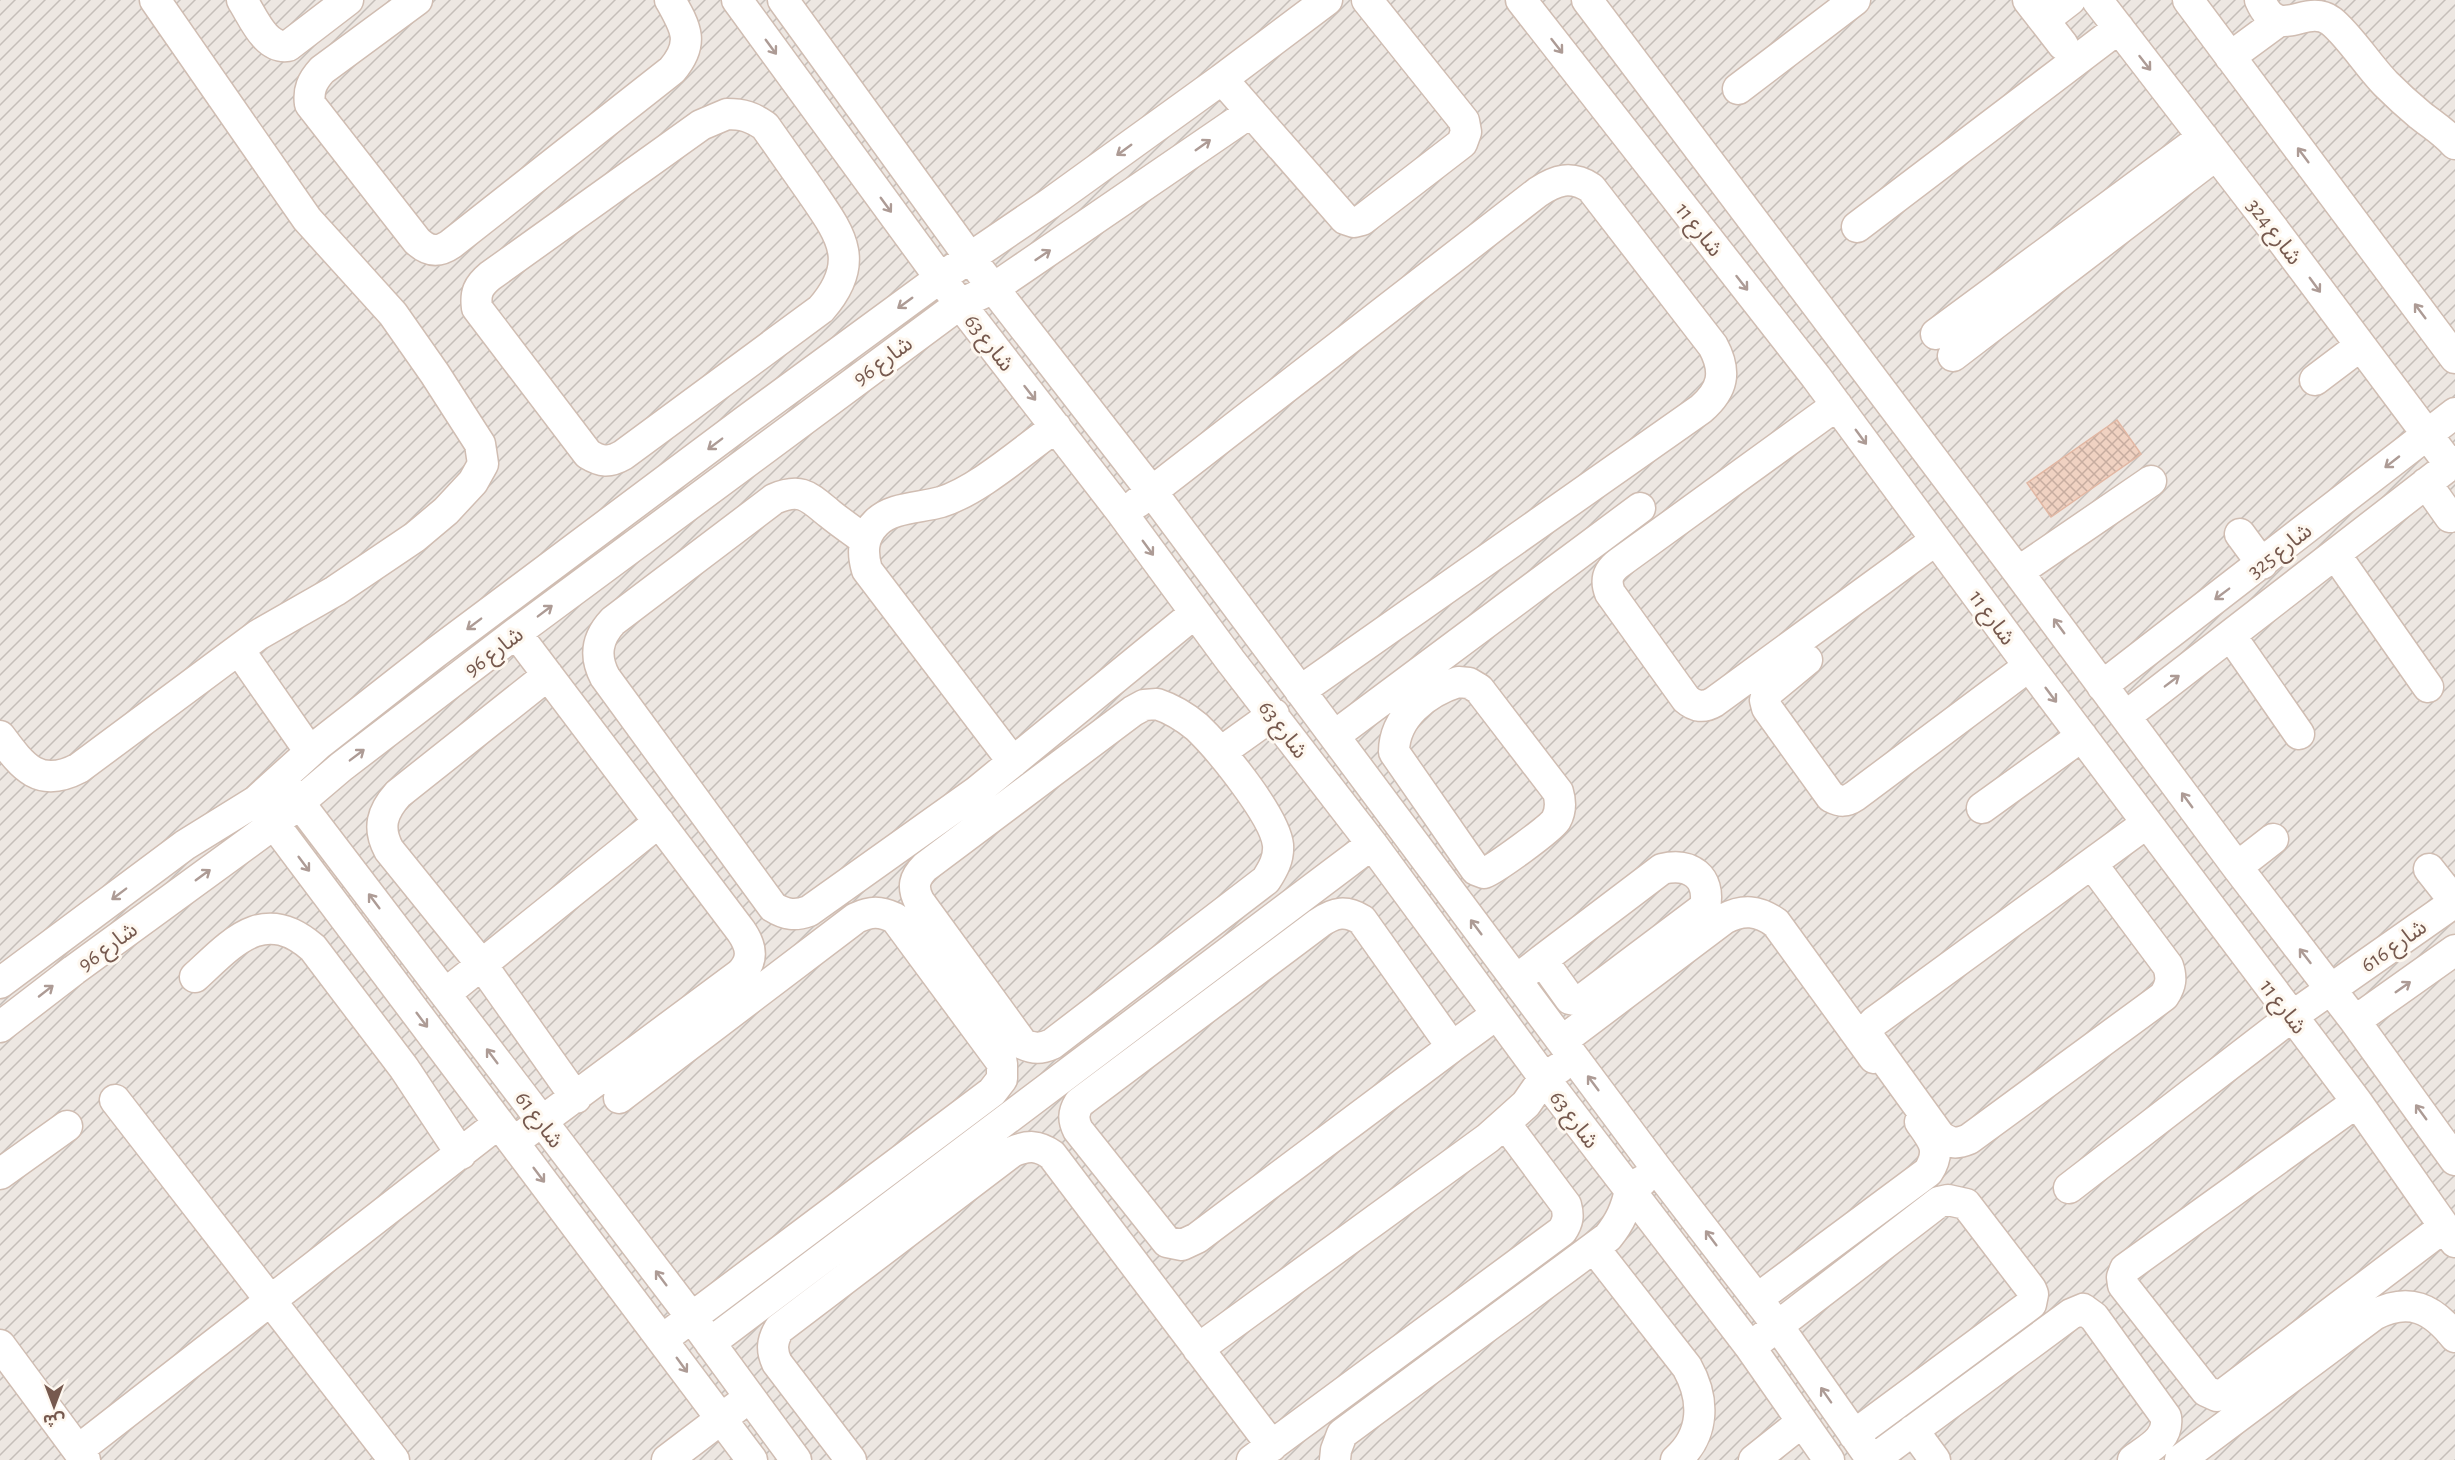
<svg xmlns="http://www.w3.org/2000/svg" width="2455" height="1460" font-family="'Alegreya Sans','Noto Sans Arabic',sans-serif">
<style>
.industrial{fill:url(#industrial-furrows)}
.building{fill:url(#building-cross-hatch);stroke:#e2b7a3;stroke-width:1.5}
.lines{fill:none;stroke-linecap:round;stroke-linejoin:round}
.minor-casing{stroke:#d0bdb2;stroke-width:33}
.minor{stroke:#fff;stroke-width:30}
.oneway{stroke:#ad9b95}
.labels{text-anchor:middle;stroke-width:6;stroke-linejoin:round;paint-order:stroke}
.street-label{font-size:22px;fill:#76594e;stroke:#fef8f0}
</style>
<defs>
<pattern id="industrial-furrows" width="10" height="10" patternUnits="userSpaceOnUse" patternTransform="scale(1.5)"><rect width="10" height="10" fill="#ede7e2"/><path d="M-1 1l2-2M0 10L10 0M9 11l2-2" fill="none" stroke="#c5beb9"/></pattern>
<pattern id="building-cross-hatch" width="8" height="8" patternUnits="userSpaceOnUse" patternTransform="scale(1.5)"><rect width="8" height="8" fill="#f0d2c2"/><path d="M0 0l8 8M0 8l8-8" fill="none" stroke="#c7ada0"/></pattern>
</defs>
<rect width="100%" height="100%" fill="#fcf4ea"/>
<path class="industrial" d="M0 0H2455V1460H0Z"/>
<path class="building" d="M2117 420 2141 454 2051 517 2027 483Z"/>
<g class="lines">
<defs>
<path id="minor" d="M242 0C253 17 265 49 288 46L348 0
M417 0 322 70C312 81 308 90 310 104L417 241C429 252 438 253 451 244L672 70C695 43 686 28 670 0
M737 0 940 278 1122 513 1230 660 1372 844 1544 1078 1750 1347 1829 1460
M783 0 970 258 1152 492 1657 1169 1778 1326 1872 1460
M1327 0 1222 79 1345 219 1354 222 1362 220 1462 143 1466 132 1464 121 1367 0
M1521 0 1816 377 2029 666 2357 1102 2455 1242
M1587 0 2018 572 2237 867 2355 1021 2455 1160
M2028 0 2063 45
M2097 0 2272 227 2450 465
M2188 0 2455 358
M2260 0C2279 44 2305 2 2331 21 2349 35 2369 67 2386 84 2397 95 2408 105 2420 115 2434 126 2443 131 2455 144
M2044 20 2070 0
M2230 57 2279 21
M1738 89 1855 0
M727 114C743 114 752 117 765 126 780 147 795 169 810 190 840 234 863 261 821 309L623 455C609 463 601 462 588 454L477 308C475 293 478 286 490 276L701 125Z
M1857 227 2119 28
M1936 334 2203 137
M1953 356 2216 155
M2315 380 2360 346
M1837 405 1619 563C1608 571 1605 580 1610 593L1686 699C1695 707 1704 708 1714 702L1936 540
M2426 483 2450 517
M1137 503 1538 192C1556 180 1571 175 1591 188L1713 346C1727 372 1723 390 1701 409L1300 691
M2240 534 2262 564
M865 540C853 531 841 523 830 514 809 497 802 487 774 499L613 621C597 638 594 656 605 677L773 907C786 915 795 916 809 911L976 792 1195 613
M2335 554 2428 687
M2018 572 2151 481
M516 633 741 931C752 947 754 960 740 974L526 1133
M2231 636 2299 734
M239 650 310 752
M1807 660 1768 692 1765 700 1767 708 1831 797C1841 802 1846 802 1855 796L2029 666
M548 675 398 794C382 812 377 828 389 850L482 965 576 1098
M1458 682 1469 683 1479 689 1558 792C1561 802 1561 811 1556 820 1550 829 1495 869 1484 873L1476 870 1394 752C1394 717 1426 692 1458 682Z
M2102 686 2455 413
M1157 704C1172 709 1185 717 1197 727 1219 748 1275 816 1278 845 1279 859 1273 869 1266 880L1052 1044C1041 1049 1034 1049 1023 1044L919 901C912 887 914 878 925 867L1133 711 1144 705Z
M2126 716 2455 461
M0 736C23 767 39 789 79 768L258 635 335 591 415 537 446 511 473 482 483 464 480 444 435 374 393 314 307 219 155 0
M1334 736 1640 508
M1221 752 1274 714
M1013 762 867 570C862 553 862 537 876 523 891 507 920 508 941 502 979 490 1022 451 1056 427
M288 788 692 1318 796 1460
M262 808 752 1460
M1982 808 2082 736
M2092 864 2168 966C2172 978 2171 985 2164 996L1969 1139C1957 1144 1951 1144 1940 1136L1870 1039 1869 1030 1874 1022 2147 823
M2237 867 2273 839
M2429 869 2455 902
M195 977C233 942 264 905 313 948L404 1068 461 1154
M1516 980 1542 960 1570 999 1580 1001 1705 907C1711 877 1690 862 1662 869L1542 960
M0 983 185 845 256 801 319 744 435 653 745 421 940 278 1049 204 1222 79
M445 994 659 822
M2355 1021 2455 950
M0 1027 74 970 274 824 341 767 516 633 960 304 994 288 1251 112
M1562 1041 1724 919C1743 909 1758 910 1776 923L1874 1058
M1452 1047 1197 1238 1182 1245 1167 1242 1078 1130C1073 1120 1073 1113 1079 1103L1319 923C1335 912 1346 910 1362 920L1452 1047 1497 1014
M619 1098 856 918C871 911 880 911 895 918L1002 1063V1079L992 1092 663 1339
M115 1100 394 1460
M2357 1102 2125 1269 2122 1277 2123 1285 2206 1391 2217 1396 2225 1393 2444 1227
M0 1174 67 1126
M2069 1188 2291 1017 2455 902
M1594 1248 1687 1367C1705 1399 1705 1435 1676 1460
M1757 1299 1928 1172C1942 1150 1933 1140 1920 1122
M1762 1338 1939 1202 1948 1200 1966 1204 2031 1289 2033 1294 2031 1304 1854 1435
M710 1343 1372 844
M0 1345 85 1460
M1198 1349 1488 1138 1526 1104 1544 1078 1559 1068
M1913 1430 1935 1460
M78 1450 499 1123
M667 1460 738 1406
M851 1460 777 1363C771 1350 772 1341 779 1329L1012 1152C1028 1145 1038 1145 1052 1155L1272 1446
M1252 1460 1562 1231C1568 1222 1569 1216 1566 1205L1505 1123
M1335 1460 1336 1450 1342 1434 1608 1237C1620 1222 1626 1209 1630 1190L1642 1181
M1754 1460 1802 1422
M1873 1460 2071 1314 2083 1309 2094 1317 2166 1417C2169 1439 2149 1448 2133 1460
M2180 1460 2374 1315C2409 1297 2432 1308 2455 1337"/>
</defs>
<use href="#minor" class="minor-casing"/>
<use href="#minor" class="minor"/>
</g>
<defs><path id="oneway-shaft" d="M-6 0H5M1.5-3L5.5 0L1.5 3" fill="none" stroke-width="1.6" stroke-linecap="round" stroke-linejoin="round" transform="scale(1.5)"/></defs>
<g class="oneway">
<use href="#oneway-shaft" transform="translate(1557 46) rotate(52)"/>
<use href="#oneway-shaft" transform="translate(771 47) rotate(54)"/>
<use href="#oneway-shaft" transform="translate(2145 63) rotate(52)"/>
<use href="#oneway-shaft" transform="translate(1203 145) rotate(-35)"/>
<use href="#oneway-shaft" transform="translate(1124 150) rotate(144)"/>
<use href="#oneway-shaft" transform="translate(2303 155) rotate(-127)"/>
<use href="#oneway-shaft" transform="translate(886 205) rotate(54)"/>
<use href="#oneway-shaft" transform="translate(1043 255) rotate(-34)"/>
<use href="#oneway-shaft" transform="translate(1742 283) rotate(52)"/>
<use href="#oneway-shaft" transform="translate(2315 285) rotate(54)"/>
<use href="#oneway-shaft" transform="translate(905 303) rotate(144)"/>
<use href="#oneway-shaft" transform="translate(2420 311) rotate(-127)"/>
<use href="#oneway-shaft" transform="translate(1030 393) rotate(52)"/>
<use href="#oneway-shaft" transform="translate(1861 437) rotate(54)"/>
<use href="#oneway-shaft" transform="translate(715 444) rotate(143)"/>
<use href="#oneway-shaft" transform="translate(2392 462) rotate(142)"/>
<use href="#oneway-shaft" transform="translate(1148 548) rotate(54)"/>
<use href="#oneway-shaft" transform="translate(2222 594) rotate(143)"/>
<use href="#oneway-shaft" transform="translate(545 611) rotate(-37)"/>
<use href="#oneway-shaft" transform="translate(474 624) rotate(143)"/>
<use href="#oneway-shaft" transform="translate(2059 626) rotate(-126)"/>
<use href="#oneway-shaft" transform="translate(2172 681) rotate(-37)"/>
<use href="#oneway-shaft" transform="translate(2051 695) rotate(53)"/>
<use href="#oneway-shaft" transform="translate(357 755) rotate(-37)"/>
<use href="#oneway-shaft" transform="translate(2187 800) rotate(-126)"/>
<use href="#oneway-shaft" transform="translate(304 864) rotate(53)"/>
<use href="#oneway-shaft" transform="translate(203 875) rotate(-36)"/>
<use href="#oneway-shaft" transform="translate(119 894) rotate(143)"/>
<use href="#oneway-shaft" transform="translate(374 901) rotate(-127)"/>
<use href="#oneway-shaft" transform="translate(1476 927) rotate(-127)"/>
<use href="#oneway-shaft" transform="translate(2305 956) rotate(-128)"/>
<use href="#oneway-shaft" transform="translate(2403 987) rotate(-35)"/>
<use href="#oneway-shaft" transform="translate(46 991) rotate(-38)"/>
<use href="#oneway-shaft" transform="translate(422 1020) rotate(53)"/>
<use href="#oneway-shaft" transform="translate(492 1056) rotate(-127)"/>
<use href="#oneway-shaft" transform="translate(1593 1083) rotate(-127)"/>
<use href="#oneway-shaft" transform="translate(2421 1112) rotate(-126)"/>
<use href="#oneway-shaft" transform="translate(539 1175) rotate(53)"/>
<use href="#oneway-shaft" transform="translate(1711 1238) rotate(-127)"/>
<use href="#oneway-shaft" transform="translate(661 1278) rotate(-127)"/>
<use href="#oneway-shaft" transform="translate(682 1365) rotate(54)"/>
<use href="#oneway-shaft" transform="translate(1826 1395) rotate(-125)"/>
</g>
<g class="labels">
<g class="street-label">
<text transform="translate(1700 229) rotate(52)" y="8">شارع 11</text>
<text transform="translate(2275 231) rotate(53)" y="8">شارع 324</text>
<text transform="translate(990 342) rotate(52)" y="8">شارع 63</text>
<text transform="translate(882 360) rotate(-36)" y="8">شارع 96</text>
<text transform="translate(2279 550) rotate(-38)" y="8">شارع 325</text>
<text transform="translate(1993 617) rotate(54)" y="8">شارع 11</text>
<text transform="translate(493 651) rotate(-37)" y="8">شارع 96</text>
<text transform="translate(1284 729) rotate(53)" y="8">شارع 63</text>
<text transform="translate(2393 945) rotate(-35)" y="8">شارع 616</text>
<text transform="translate(107 946) rotate(-36)" y="8">شارع 96</text>
<text transform="translate(2284 1006) rotate(53)" y="8">شارع 11</text>
<text transform="translate(540 1119) rotate(53)" y="8">شارع 61</text>
<text transform="translate(1575 1119) rotate(53)" y="8">شارع 63</text>
</g>
</g>
<g transform="translate(54 1406) rotate(180)" stroke="#fef8f0" stroke-width="4.5" paint-order="stroke">
<path d="M0-4.5L10 22L0 15L-10 22Z" fill="#76594e"/>
<text y="-9" font-size="16" font-weight="bold" text-anchor="middle" fill="#76594e">ش</text>
</g>
</svg>
